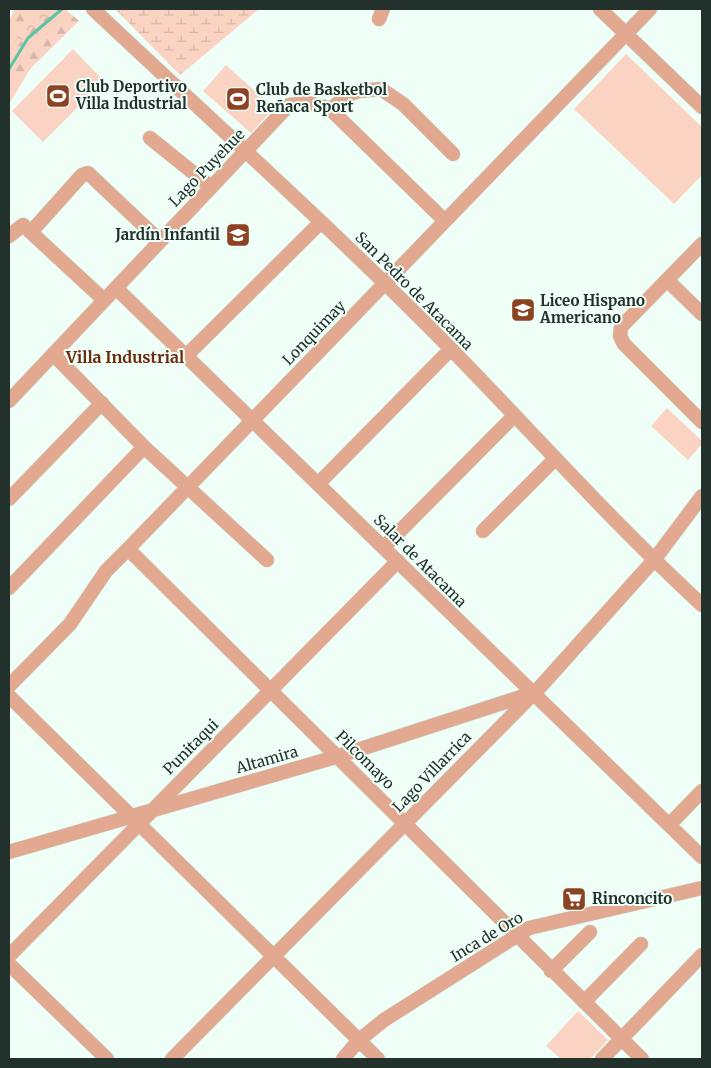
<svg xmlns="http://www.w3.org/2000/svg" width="711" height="1068" font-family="Merriweather,serif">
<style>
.grass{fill:#fbd3c3}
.forest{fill:url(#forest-firs)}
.wetland{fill:url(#wetland-marsh)}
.park{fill:url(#park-crowns)}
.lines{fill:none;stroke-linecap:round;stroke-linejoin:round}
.stream{stroke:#59c5a2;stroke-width:3}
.minor-casing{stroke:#cadad3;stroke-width:15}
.minor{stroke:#e3a890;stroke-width:14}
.labels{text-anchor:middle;stroke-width:4;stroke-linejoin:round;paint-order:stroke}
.poi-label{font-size:15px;font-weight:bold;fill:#22312b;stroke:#effff8;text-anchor:start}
.street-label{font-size:15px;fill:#22312b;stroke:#effff8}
.neighbourhood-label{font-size:16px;font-weight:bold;fill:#6b2b0d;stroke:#effff8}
</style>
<defs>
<pattern id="forest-firs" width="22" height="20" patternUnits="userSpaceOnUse" patternTransform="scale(1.25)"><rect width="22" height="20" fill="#fbd3c3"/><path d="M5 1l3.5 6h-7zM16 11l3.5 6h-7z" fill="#d7b6a8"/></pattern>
<pattern id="wetland-marsh" width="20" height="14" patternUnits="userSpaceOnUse" patternTransform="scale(1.25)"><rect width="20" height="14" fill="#fbd3c3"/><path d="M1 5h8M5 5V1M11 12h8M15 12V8" fill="none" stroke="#d7b6a8"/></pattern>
<pattern id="park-crowns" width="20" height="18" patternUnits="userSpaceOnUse" patternTransform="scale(1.25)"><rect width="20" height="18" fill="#fbd3c3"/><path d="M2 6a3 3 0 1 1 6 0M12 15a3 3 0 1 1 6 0" fill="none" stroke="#d7b6a8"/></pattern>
</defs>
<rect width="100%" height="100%" fill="#effff8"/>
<path class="grass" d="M73 49 104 81 43 142 12 111Z
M626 54 702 127V175L674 204 574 109Z
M226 65 274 108 251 133 203 91Z
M667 408 702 441V444L688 460 651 426Z
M578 1011 608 1040 590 1059H561L546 1046Z"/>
<path class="forest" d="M15 9H65L79 21 31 68 9 104V20Z"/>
<path class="wetland" d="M115 9H259L180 75Z"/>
<path class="park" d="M72 9C40 15 22 34 9 63 9 42 30 15 52 9 58 8 66 9 72 9Z"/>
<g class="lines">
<path class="stream" d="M9 69 28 38 62 9"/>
<defs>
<path id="minor" d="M93 9C213 122 335 231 450 348 534 434 614 524 702 605
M600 9 702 107
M379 19 383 9
M331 109 348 95 359 91 381 89 403 104 453 154
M150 138 211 187
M31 232 82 175 88 173 160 241
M9 236 23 225 104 300
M702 244 621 327 620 336 624 344 702 422
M667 280 702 314
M116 288 702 857
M53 354 144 447 267 560
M186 356 321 222
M9 401 289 105 308 103 329 108 445 221
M318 484 451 349
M9 499 102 403
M483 531 555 459
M384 547 514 416
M128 549 642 1059
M9 588 144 447
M9 686 70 624 106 571 128 549 650 9
M9 696 378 1059
M669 825 702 791
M9 852 339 756 530 694
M9 956 398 561
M9 964 107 1059
M551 971 590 932
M584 1002 641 944
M172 1059 541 686 654 560 702 496
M343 1059 358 1041 384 1020 529 928 702 888
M602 1059 702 955"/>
</defs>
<use href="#minor" class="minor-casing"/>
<use href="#minor" class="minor"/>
</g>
<defs>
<symbol id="stadium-square" viewBox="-11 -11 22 22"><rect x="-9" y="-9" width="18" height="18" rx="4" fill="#8c4324" stroke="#effff8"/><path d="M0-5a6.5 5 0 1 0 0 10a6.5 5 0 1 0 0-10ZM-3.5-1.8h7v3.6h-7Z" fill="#fff"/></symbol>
<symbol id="school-square" viewBox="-11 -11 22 22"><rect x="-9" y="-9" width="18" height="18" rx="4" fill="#8c4324" stroke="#effff8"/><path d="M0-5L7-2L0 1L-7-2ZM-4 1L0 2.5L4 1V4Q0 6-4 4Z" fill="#fff"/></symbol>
<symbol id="supermarket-square" viewBox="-11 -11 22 22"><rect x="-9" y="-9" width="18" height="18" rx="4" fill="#8c4324" stroke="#effff8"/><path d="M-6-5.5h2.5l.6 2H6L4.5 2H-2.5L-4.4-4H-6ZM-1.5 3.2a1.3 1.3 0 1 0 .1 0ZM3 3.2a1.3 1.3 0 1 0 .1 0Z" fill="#fff"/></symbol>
</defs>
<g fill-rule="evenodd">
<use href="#stadium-square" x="44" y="82" width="28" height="28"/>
<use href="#stadium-square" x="224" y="85" width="28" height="28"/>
<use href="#school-square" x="224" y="221" width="28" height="28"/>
<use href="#school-square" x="509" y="296" width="28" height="28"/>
<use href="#supermarket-square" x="560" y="885" width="28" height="28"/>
</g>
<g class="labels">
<g class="poi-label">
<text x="76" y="92">Club Deportivo<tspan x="76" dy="17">Villa Industrial</tspan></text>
<text x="256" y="95">Club de Basketbol<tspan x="256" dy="17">Reñaca Sport</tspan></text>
<text x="220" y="240" text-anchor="end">Jardín Infantil</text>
<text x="540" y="306">Liceo Hispano<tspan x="540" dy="17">Americano</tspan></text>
<text x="592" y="904">Rinconcito</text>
</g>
<g class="street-label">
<text transform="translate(207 168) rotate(-46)" y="5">Lago Puyehue</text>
<text transform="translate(414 291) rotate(45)" y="5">San Pedro de Atacama</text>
<text transform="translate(314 333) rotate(-46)" y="5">Lonquimay</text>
<text transform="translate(420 561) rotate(45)" y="5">Salar de Atacama</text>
<text transform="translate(191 747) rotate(-45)" y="5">Punitaqui</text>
<text transform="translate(267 760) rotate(-16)" y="5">Altamira</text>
<text transform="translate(365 760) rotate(45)" y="5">Pilcomayo</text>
<text transform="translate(432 772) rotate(-46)" y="5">Lago Villarrica</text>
<text transform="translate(487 937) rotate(-31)" y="5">Inca de Oro</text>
</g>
<g class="neighbourhood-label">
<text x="125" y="363">Villa Industrial</text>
</g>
</g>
<rect width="711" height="1068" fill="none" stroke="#22312b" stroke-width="20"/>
</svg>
